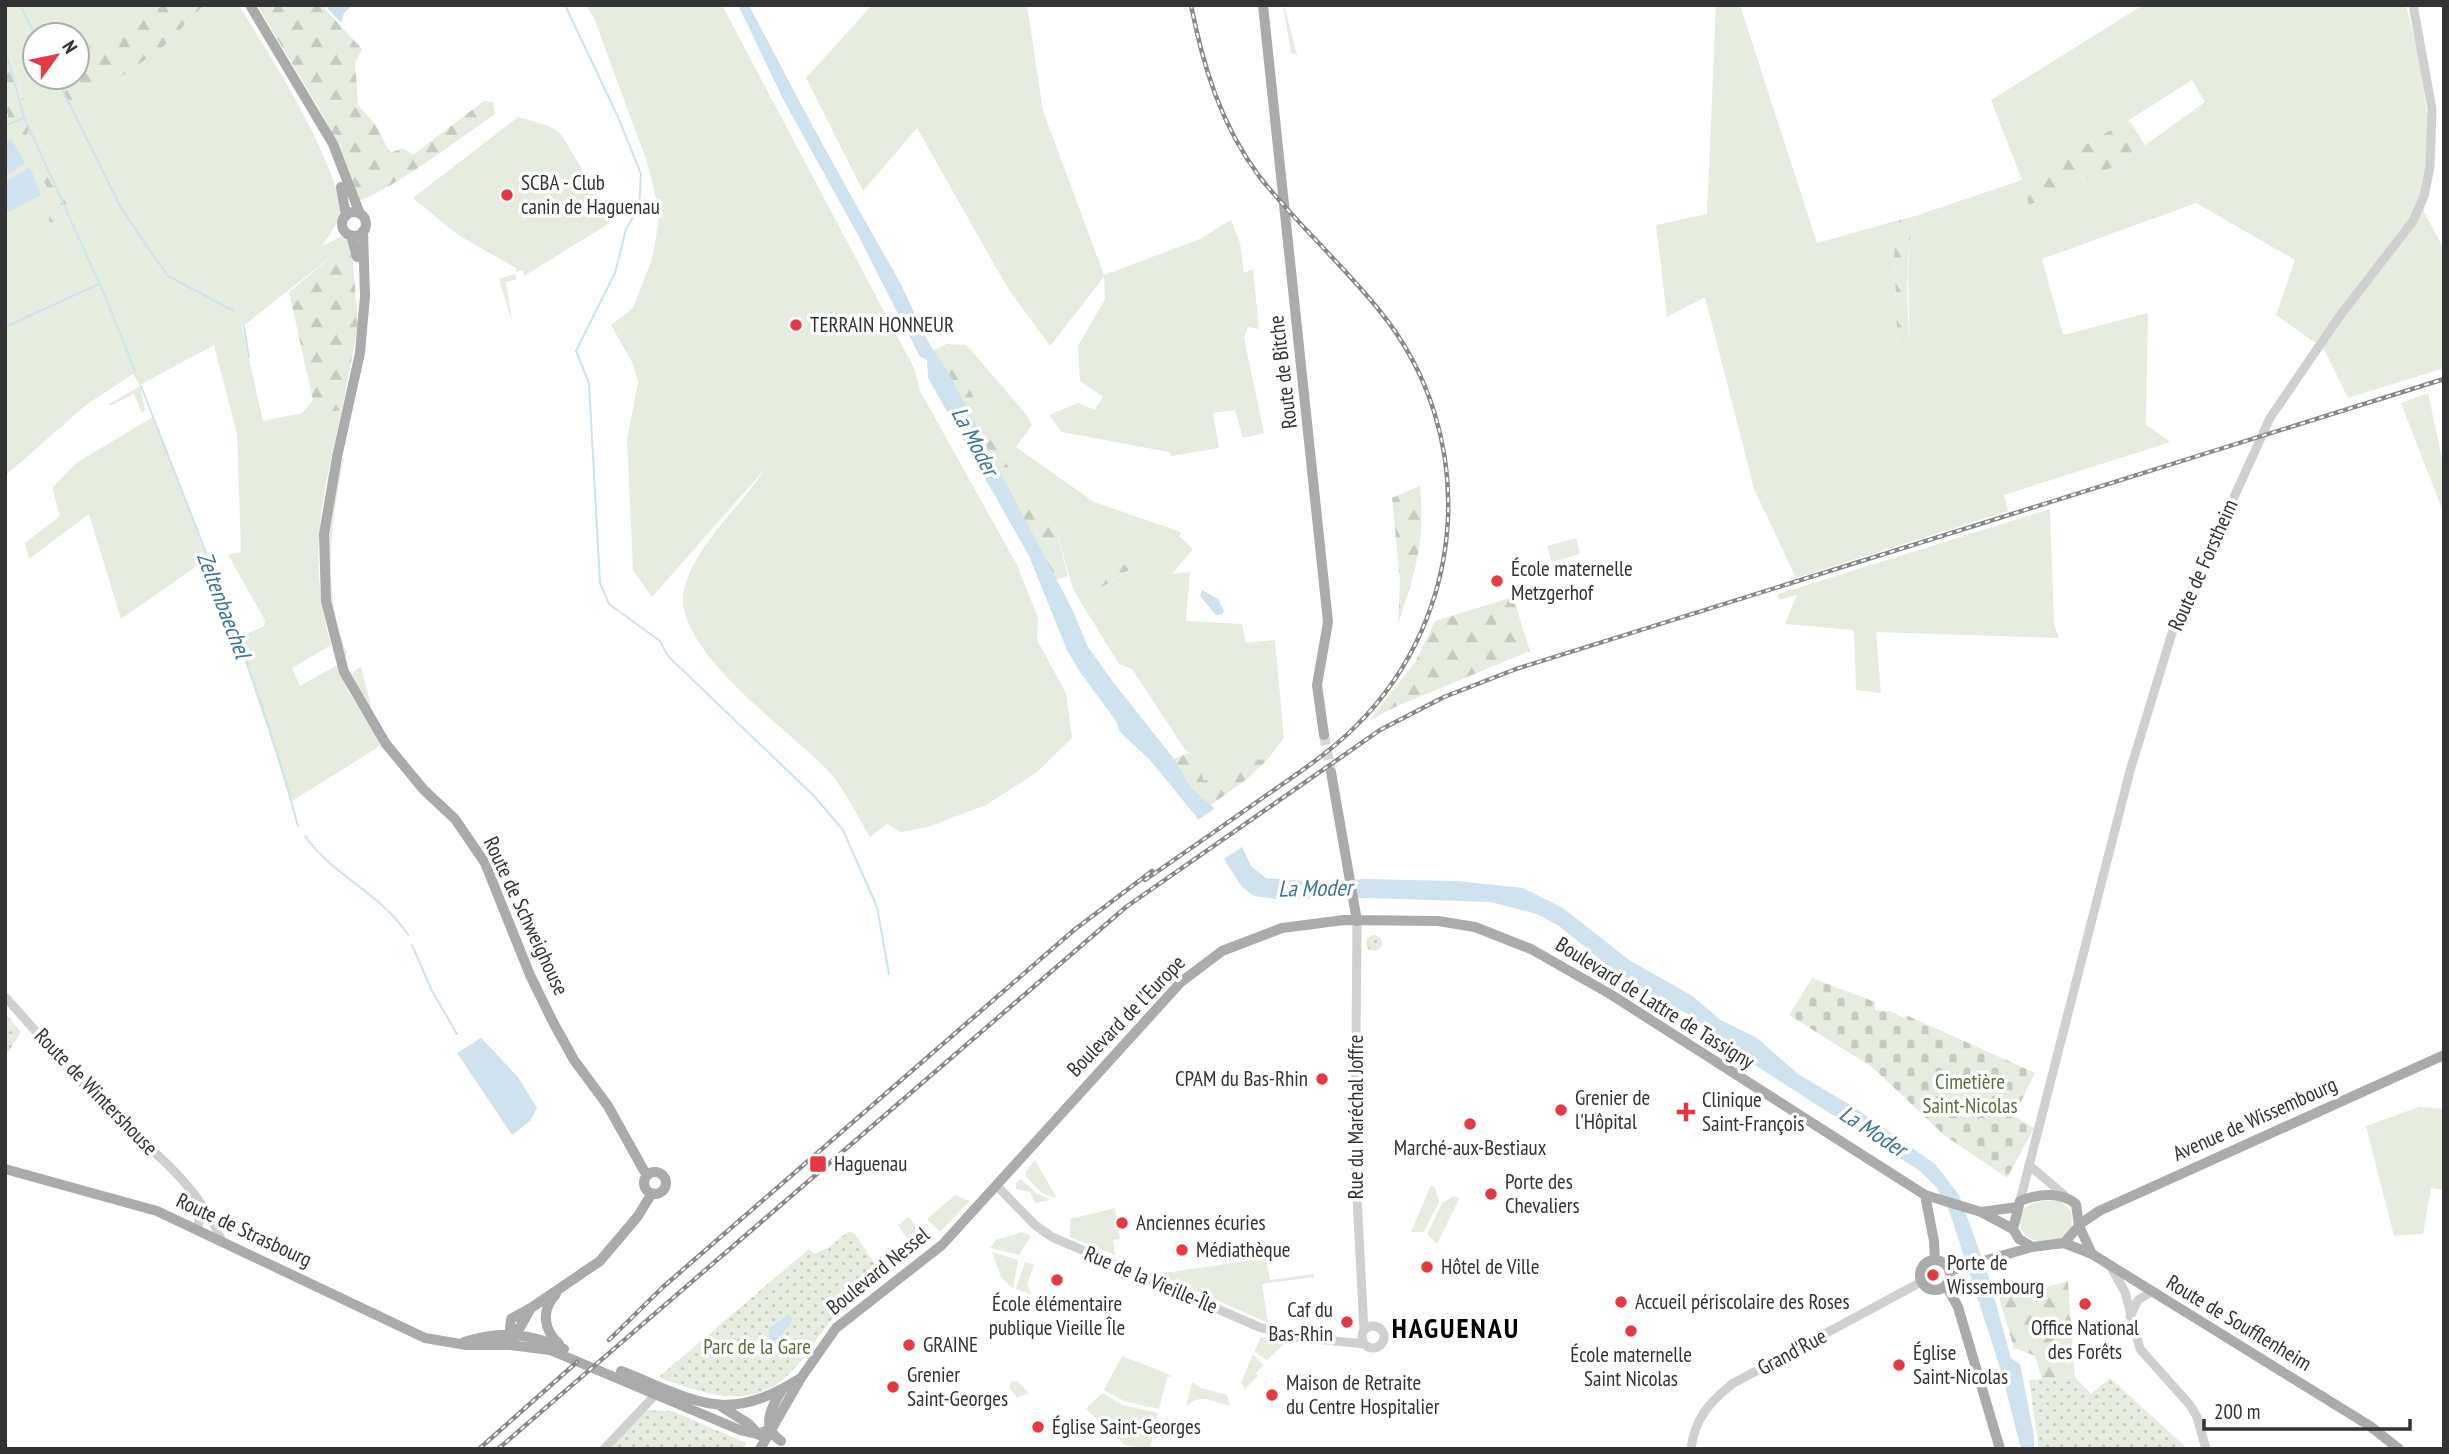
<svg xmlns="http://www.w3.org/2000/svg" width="2449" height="1454" font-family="'PT Sans Narrow',sans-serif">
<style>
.grass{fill:#e6ecdf;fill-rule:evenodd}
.forest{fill:url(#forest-firs)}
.cemetery{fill:url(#cemetery-stones)}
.park{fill:url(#park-dots)}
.water{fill:#cfe2ee}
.pier{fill:#fff}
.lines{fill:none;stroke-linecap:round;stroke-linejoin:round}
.stream{stroke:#cfe2ee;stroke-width:2}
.major-tunnel{stroke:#d6d6d6;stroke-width:10;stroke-dasharray:10 5;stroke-linecap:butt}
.minor{stroke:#d0d0d0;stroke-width:9}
.major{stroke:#ababab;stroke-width:10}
.rail-casing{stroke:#888;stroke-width:4.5}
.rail{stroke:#fff;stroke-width:2;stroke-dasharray:5;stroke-linecap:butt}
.poi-dot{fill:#e63946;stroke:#fff;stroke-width:2.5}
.labels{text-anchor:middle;stroke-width:7;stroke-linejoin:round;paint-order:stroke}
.poi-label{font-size:21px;fill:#333;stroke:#fff;text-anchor:start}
.street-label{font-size:21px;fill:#333;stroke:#fff}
.park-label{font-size:21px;fill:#56703f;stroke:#fff}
.water-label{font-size:23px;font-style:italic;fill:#3f7597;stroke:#fff}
.district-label{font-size:28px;font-weight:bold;letter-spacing:2px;fill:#000;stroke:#fff}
</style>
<defs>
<pattern id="forest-firs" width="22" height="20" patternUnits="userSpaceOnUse" patternTransform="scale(1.75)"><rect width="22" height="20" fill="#e6ecdf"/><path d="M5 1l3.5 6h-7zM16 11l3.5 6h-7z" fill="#c6cbc0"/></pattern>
<pattern id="cemetery-stones" width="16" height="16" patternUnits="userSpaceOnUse" patternTransform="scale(1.75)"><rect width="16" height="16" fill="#e6ecdf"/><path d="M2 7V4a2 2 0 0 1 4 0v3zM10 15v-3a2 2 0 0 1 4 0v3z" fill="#c6cbc0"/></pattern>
<pattern id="park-dots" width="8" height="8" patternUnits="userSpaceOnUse" patternTransform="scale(1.75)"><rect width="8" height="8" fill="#e6ecdf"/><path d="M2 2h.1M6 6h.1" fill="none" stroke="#c6cbc0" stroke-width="1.8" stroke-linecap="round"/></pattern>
</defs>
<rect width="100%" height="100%" fill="#fff"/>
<path class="grass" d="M5 5H151L77 55V35H35V77H54L68 103 163 47 204 5H239C281 74 321 134 344 212L322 246 343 236 348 237 352 247 341 249 242 327 263 421 302 413 313 400 317 414 342 410C323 495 306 553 331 645L292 668 300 686 337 665 348 691 386 751 380 746 292 801 237 638 264 626 265 620 228 555 241 552 237 434 214 345 140 385 145 411 142 413 134 394 110 406 109 404 140 386 133 374 86 405 5 476V131L14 129 29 116 5 40ZM50 193 72 215 50 226Z
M586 5H722L915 370 920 391 1017 565 1038 618 1037 640 1066 693 1072 738 1036 773 986 805 928 827 901 832 887 824 870 837C857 816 846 791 830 773 794 733 671 650 684 590 695 543 740 509 764 470L652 597 633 570 627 440 638 382 633 364 611 325 633 308 652 259 660 214 647 162 594 18Z
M872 5H1027L1043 111 1104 275 1200 239 1231 220 1240 243 1244 273 1253 269 1259 329 1248 327 1244 338 1264 433 1243 438 1235 410 1213 413 1219 448 1171 456 1169 452 1062 432 1049 415 1078 403 1095 410 1103 397 1080 381 1078 346 1105 299 1104 277 1050 346 1007 287 917 128 863 191 806 78Z
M1283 5H1284L1298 59 1295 53 1291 54Z
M1716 5H1740L1817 243 1899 220 1894 254 1898 350H1909C1911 303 1903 264 1915 216L2022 180 1991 100 2143 5H2406L2418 53 2429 127 2424 212 2444 249V368L2348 398 2324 349 2276 315 2295 260 2196 203 2042 259 2063 335 2148 313 2146 425 2171 442 2004 495 2008 511 1796 578 1754 489 1705 297 1667 317 1656 225 1707 214ZM2192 80 2205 102 2119 164 2023 180 2129 120Z
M518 117 549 126 561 134 613 221 524 276 523 270 516 272V268L458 235 413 198Z
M515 274 517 279 506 282 512 322 499 279Z
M947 344 965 345 970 349 1026 414 1032 425 1016 447 1094 502 1181 532 1179 536 1193 549 1172 574 1190 572 1186 621 1242 624 1246 643 1275 640 1284 738 1268 759 1249 760 1237 755 1224 769 1204 781 1197 757 1186 751 1132 669 1119 664 1080 601 1128 571 1123 563 1073 588 1055 527 1024 498Z
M2428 393 2444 468V514L2401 403Z
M153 417 207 559 121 619 89 514 29 559 25 543 60 516 52 488 76 463Z
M341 458H344C331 522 321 590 347 654L343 655 329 595 327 536Z
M2050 509 2054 624 2059 638 1876 632 1881 693 1856 690 1854 630 1785 624 1797 595 1779 600 1778 594Z
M1576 538 1580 554 1552 562 1547 546Z
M361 666 371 706 369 707 350 675Z
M2419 1107 2444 1109V1190L2431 1188 2423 1234 2394 1236 2366 1126Z
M1035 1160 1057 1198 1042 1193 1026 1177V1171Z
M1021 1179 1036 1193 1051 1200 1035 1203 1030 1192 1016 1189V1183Z
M1431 1185 1435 1187 1439 1202 1424 1232H1411Z
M955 1195 970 1201 940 1232 927 1219Z
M1454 1196 1459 1199 1437 1244 1427 1234 1442 1203Z
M2042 1201H2061L2071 1211 2072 1228 2063 1238C2047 1242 2030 1245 2021 1229 2017 1212 2026 1203 2042 1201Z
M1115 1208 1120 1239 1113 1240 1115 1255 1070 1237V1219Z
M909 1217 927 1241 915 1251 898 1225Z
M1022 1232 1031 1236 1019 1255 990 1248 996 1240Z
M992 1252 1018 1260 1013 1289 1001 1277Z
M1266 1258 1270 1280 1314 1274V1277L1262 1284 1268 1323 1158 1274Z
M1025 1262 1034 1265 1027 1284 1032 1295 1016 1289Z
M1261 1337 1285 1343 1267 1360 1254 1352Z
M1253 1354 1263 1365 1256 1373 1258 1376 1245 1389 1241 1383Z
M1122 1356 1173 1376 1167 1377 1159 1409 1124 1401 1104 1390Z
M1012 1381 1018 1382 1029 1393 1017 1398 1009 1387Z
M1192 1382 1201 1388 1227 1395 1230 1406C1213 1403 1204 1392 1186 1406Z
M1102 1393 1123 1405 1158 1413 1150 1449 1125 1445 1086 1409Z"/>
<path class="forest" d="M151 5H204L163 47 119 78 68 103 54 77H77V55Z
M257 5H327L325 9 362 49 355 63 358 105 375 124 390 153 403 148 413 155 484 101 493 102 495 114C470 131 381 198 358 200L325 119Z
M5 40 29 116 30 125 26 137 14 129 5 131 8 114 5 112Z
M2129 120 2145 145 2119 164 2029 205 2022 180Z
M37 141 72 216 49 226 50 193 34 161 31 144Z
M1915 216C1904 260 1907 305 1910 350H1898L1894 254 1899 220Z
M352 247 358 326 342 410 316 414 289 292 341 249Z
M947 344 1024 498 1055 527 1068 576 1056 580 945 366 932 351Z
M1420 486C1425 544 1416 570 1398 624L1400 581 1392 498Z
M1123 563 1129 570 1080 601 1073 588Z
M1513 597 1530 651 1397 706 1369 721 1416 661 1435 621Z
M1188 753 1197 757 1204 781 1224 769 1237 755 1249 760 1268 759 1247 779 1211 805 1191 787 1174 759Z
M2068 1281 2075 1377 2042 1379 2035 1356 2014 1348 1998 1294 2035 1290Z"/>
<path class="cemetery" d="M1812 978 1875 1002V1010L1890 1011 1904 1018 1906 1015 2035 1073 2014 1116 2034 1128 2007 1178 1944 1135 1872 1067 1789 1015Z"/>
<path class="park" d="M1366 943a8 8 0 1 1 16 0a8 8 0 1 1-16 0Z
M5 1013 21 1032 5 1057Z
M848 1232 854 1233 884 1277C870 1293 848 1302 833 1318 819 1334 808 1354 793 1370 753 1412 709 1395 662 1379L660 1376 809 1249 814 1254 829 1247Z
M2075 1377 2091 1394 2110 1378 2188 1449H2039L2029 1380Z
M646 1410 672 1411 746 1443 742 1449H610Z"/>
<path class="water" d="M329 5H353L344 13 341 23 327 8Z
M738 5H749C796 97 846 188 897 277 913 306 923 340 945 366L1073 611 1088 647 1114 683 1174 759 1191 787 1211 805 1239 840 1251 866 1266 878 1320 882 1364 879 1457 881 1523 888 1563 908 1629 960 1691 995 1721 1020 1757 1038 1798 1074 1852 1106 1935 1164 1959 1195 1988 1275 2011 1358 2020 1364 2034 1435V1449H2021L2002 1374 1950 1213 1937 1188 1920 1171 1733 1051 1688 1014 1653 996 1606 964 1559 926 1537 914 1491 902 1368 898 1277 899 1254 896 1242 887 1195 815 1149 759 1120 732 1116 721 1080 672 1067 650 1029 556 928 378 927 360 920 357 858 235 784 101Z
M11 139 25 163 5 176V141Z
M30 167 41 195 5 214V182Z
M1202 590 1218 599 1224 611 1222 614 1216 615 1200 596Z
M481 1038 518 1077 537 1108 530 1121 512 1135 457 1053Z
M788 1315 793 1319 773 1348 769 1343V1328Z"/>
<path class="pier" d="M1217 807 1245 845 1221 861 1195 822Z"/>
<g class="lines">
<path class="stream" d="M20 5 35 35
M565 5 618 117 641 174 639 207 626 229 615 273 576 351 589 383 600 583 609 604 660 641 668 656 814 796 843 830 877 907 889 974
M5 49 24 117 105 296 135 371
M56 77 120 206 160 265 168 276 234 311
M5 126 23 118
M5 327 99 284
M244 327 249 357
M141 386C197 531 258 676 298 826
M305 836C334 877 381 893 408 935
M412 945 432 991 457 1034"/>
<path class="major-tunnel" d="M1324 735 1331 772"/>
<path class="minor" d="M1357 921 1355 1159 1364 1331
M5 997C36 1030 64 1066 96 1098 140 1142 196 1179 221 1239
M2029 1165 2064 1195
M997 1186 1035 1225 1052 1237 1259 1327 1293 1337 1365 1344
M192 1198 199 1217 198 1229
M2020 1201 2130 771 2172 633 2270 418 2339 317 2413 221 2424 196 2430 167 2432 109 2413 5
M2111 1267 2125 1292 2140 1349 2190 1405 2197 1417 2206 1449
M2130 1316 2138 1300 2151 1292
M1362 1337a11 11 0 1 1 22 0a11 11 0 1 1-22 0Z
M604 1449 658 1392
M1691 1449C1695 1418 1709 1403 1732 1384L1921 1282"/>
<path class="major" d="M250 5 333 144 360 214
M1263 5 1328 622 1317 685 1324 735
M341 187 346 216
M342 224a12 12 0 1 1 24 0a12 12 0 1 1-24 0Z
M363 231 365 296 360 353 337 457 324 534 326 601 344 672 386 744 424 790 455 819 485 863 530 975 553 1022 574 1060 608 1106 647 1176
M351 235 357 257
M1331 772 1357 921
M5 1169 157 1211 425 1338 466 1345H510L550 1350 740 1430 758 1434 770 1429
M644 1183a11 11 0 1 1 22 0a11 11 0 1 1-22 0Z
M1925 1195 1934 1241 1935 1260
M1981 1212 2013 1229
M2080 1224 2099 1211 2444 1055
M2079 1226 2092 1254
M2064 1243 2092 1254 2370 1426 2399 1449
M1920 1275a15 15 0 1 1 30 0a15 15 0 1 1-30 0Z
M1949 1271 2032 1247 2064 1243 2079 1226 2076 1204C2061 1191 2037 1194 2020 1201L2013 1229 2019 1239 2032 1247
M1946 1285 1958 1307 2000 1449
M556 1294C541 1310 543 1329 559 1344
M509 1338 511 1319 531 1308
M514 1338 531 1308 600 1261 638 1216 652 1193
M464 1342C501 1330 529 1333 564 1349
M621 1371C695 1400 726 1426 799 1379
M722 1407 749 1424 759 1435
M781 1441C760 1428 771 1407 782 1390
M760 1449 801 1378 836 1328 942 1245 1181 982 1222 951 1282 928 1344 920 1438 921 1475 927 1531 949 1610 994 1925 1195 1981 1212 2018 1207"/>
<defs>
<path id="rail" d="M1145 880C1184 853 1223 826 1261 799 1294 776 1328 754 1356 726 1469 614 1480 433 1379 310 1341 263 1296 223 1259 176 1221 125 1203 66 1191 5
M609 1340 663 1287 1074 930 1152 871
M479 1449 577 1362
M498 1449 1126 907 1380 730 1444 697 1516 669 2444 379"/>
</defs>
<use href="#rail" class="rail-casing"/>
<use href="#rail" class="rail"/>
</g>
<g class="poi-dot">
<circle cx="507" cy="195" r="7"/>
<circle cx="796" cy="325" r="7"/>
<circle cx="1497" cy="581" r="7"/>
<circle cx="1322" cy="1079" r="7"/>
<circle cx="1561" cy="1110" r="7"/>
<path d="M1682.5 1101.5h7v7h7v7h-7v7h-7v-7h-7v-7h7z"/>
<circle cx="1470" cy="1124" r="7"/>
<rect x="809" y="1155" width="18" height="18" rx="3.5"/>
<circle cx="1491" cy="1194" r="7"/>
<circle cx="1122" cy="1223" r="7"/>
<circle cx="1182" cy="1250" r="7"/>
<circle cx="1427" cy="1267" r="7"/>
<circle cx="1933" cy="1275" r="7"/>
<circle cx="1057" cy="1280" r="7"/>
<circle cx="1621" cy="1302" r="7"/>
<circle cx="2085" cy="1304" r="7"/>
<circle cx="1347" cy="1322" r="7"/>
<circle cx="1631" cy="1331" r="7"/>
<circle cx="909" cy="1345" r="7"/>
<circle cx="1899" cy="1365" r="7"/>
<circle cx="893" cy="1387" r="7"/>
<circle cx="1272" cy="1395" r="7"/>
<circle cx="1038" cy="1427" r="7"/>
</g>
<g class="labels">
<g class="poi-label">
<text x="521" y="190">SCBA - Club<tspan x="521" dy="24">canin de Haguenau</tspan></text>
<text x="810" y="332">TERRAIN HONNEUR</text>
<text x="1511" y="576">École maternelle<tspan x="1511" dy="24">Metzgerhof</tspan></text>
<text x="1308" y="1086" text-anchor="end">CPAM du Bas-Rhin</text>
<text x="1575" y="1105">Grenier de<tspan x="1575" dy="24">l'Hôpital</tspan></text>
<text x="1702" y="1107">Clinique<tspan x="1702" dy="24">Saint-François</tspan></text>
<text x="1470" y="1155" text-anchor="middle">Marché-aux-Bestiaux</text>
<text x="834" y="1171">Haguenau</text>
<text x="1505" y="1189">Porte des<tspan x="1505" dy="24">Chevaliers</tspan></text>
<text x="1136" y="1230">Anciennes écuries</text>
<text x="1196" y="1257">Médiathèque</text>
<text x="1947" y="1270">Porte de<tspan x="1947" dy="24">Wissembourg</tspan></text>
<text x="1441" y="1274">Hôtel de Ville</text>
<text x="1635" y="1309">Accueil périscolaire des Roses</text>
<text x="1057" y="1311" text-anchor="middle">École élémentaire<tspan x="1057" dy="24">publique Vieille Île</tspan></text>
<text x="1333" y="1317" text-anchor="end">Caf du<tspan x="1333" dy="24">Bas-Rhin</tspan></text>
<text x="2085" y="1335" text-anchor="middle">Office National<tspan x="2085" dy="24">des Forêts</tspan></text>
<text x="923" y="1352">GRAINE</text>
<text x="1913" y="1360">Église<tspan x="1913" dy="24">Saint-Nicolas</tspan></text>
<text x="1631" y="1362" text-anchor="middle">École maternelle<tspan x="1631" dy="24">Saint Nicolas</tspan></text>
<text x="907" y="1382">Grenier<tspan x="907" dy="24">Saint-Georges</tspan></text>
<text x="1286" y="1390">Maison de Retraite<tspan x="1286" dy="24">du Centre Hospitalier</tspan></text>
<text x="1052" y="1434">Église Saint-Georges</text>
</g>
<g class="street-label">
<text transform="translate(1283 372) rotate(-97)" y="7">Route de Bitche</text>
<text transform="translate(2203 565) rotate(-66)" y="7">Route de Forstheim</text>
<text transform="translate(526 916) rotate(65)" y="7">Route de Schweighouse</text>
<text transform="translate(1655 1003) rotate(32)" y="7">Boulevard de Lattre de Tassigny</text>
<text transform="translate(1126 1016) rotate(-46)" y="7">Boulevard de l'Europe</text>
<text transform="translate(96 1092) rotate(46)" y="7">Route de Wintershouse</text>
<text transform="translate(1356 1117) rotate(-90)" y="7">Rue du Maréchal Joffre</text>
<text transform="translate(2255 1119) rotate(-24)" y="7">Avenue de Wissembourg</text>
<text transform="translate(244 1230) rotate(25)" y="7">Route de Strasbourg</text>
<text transform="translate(878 1271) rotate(-39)" y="7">Boulevard Nessel</text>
<text transform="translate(1151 1280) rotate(23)" y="7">Rue de la Vieille-Île</text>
<text transform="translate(2239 1323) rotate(31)" y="7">Route de Soufflenheim</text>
<text transform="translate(1792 1352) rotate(-28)" y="7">Grand'Rue</text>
</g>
<g class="park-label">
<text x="1970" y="1089">Cimetière<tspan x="1970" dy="24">Saint-Nicolas</tspan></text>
<text x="757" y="1354">Parc de la Gare</text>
</g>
<g class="water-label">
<text transform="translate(975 441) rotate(62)" y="8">La Moder</text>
<text transform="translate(224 605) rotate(69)" y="8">Zeltenbaechel</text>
<text transform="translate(1315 888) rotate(-1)" y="8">La Moder</text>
<text transform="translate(1873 1131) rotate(33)" y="8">La Moder</text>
</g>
<g class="district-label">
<text x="1456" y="1338">HAGUENAU</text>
</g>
</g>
<rect width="2449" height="1454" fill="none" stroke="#333333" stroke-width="14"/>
<g transform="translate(56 56) rotate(57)"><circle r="33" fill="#ffffff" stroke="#adadad" stroke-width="2"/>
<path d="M0-5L12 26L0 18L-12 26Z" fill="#e63946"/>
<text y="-10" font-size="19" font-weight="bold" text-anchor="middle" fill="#333333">N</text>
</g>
<path d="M2204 1419v10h206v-10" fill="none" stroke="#333333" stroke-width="3.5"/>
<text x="2214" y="1419" font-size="21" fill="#333333" stroke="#ffffff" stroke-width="5" paint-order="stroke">200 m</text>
</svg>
